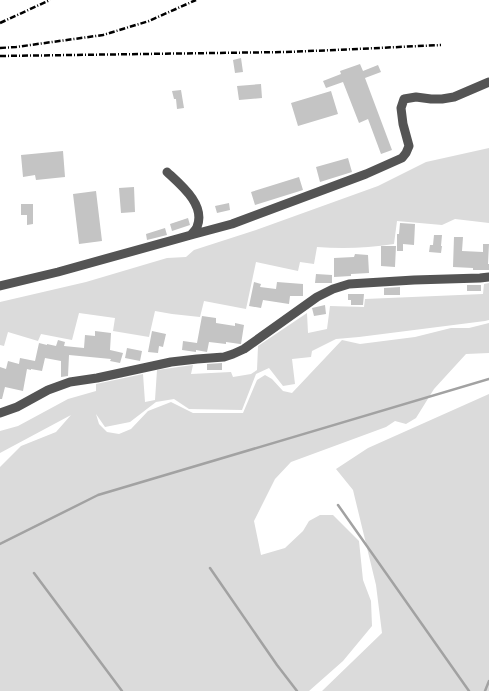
<svg xmlns="http://www.w3.org/2000/svg" width="489" height="691" font-family="'Exo 2',sans-serif">
<style>
.green{fill:#dbdbdb}
.lines{fill:none;stroke-linecap:round;stroke-linejoin:round}
.stream{stroke:#a2a2a2;stroke-width:2.5}
.building{fill:#c4c4c4}
.minor{stroke:#545454;stroke-width:9}
.rail{stroke:#000;stroke-width:2.5;stroke-dasharray:6 2 1 2;stroke-linecap:butt}
</style>
<rect width="100%" height="100%" fill="#fff"/>
<path class="green" d="M489 148V223L455 219 442 225 397 221 394 244C368 248 343 249 317 247L314 264 300 262 298 271 256 262 246 309 204 301 200 317 172 314 155 311 149 337 113 331 115 318 79 313 72 340 41 334 38 341 8 332 4 346 0 345V302L86 282 167 258 186 257 194 250 256 230 378 186 426 162Z
M489 283V320L485 321 359 337 336 339 312 351 311 357 292 359 295 384 283 386 269 368 256 374 242 410 189 409 174 399 156 402 130 422 105 427 96 414 99 424 107 432 119 434 131 429 148 411 171 402 193 413H243L257 380 265 375 272 379 283 391 292 393 342 340 360 344 415 337 451 328H469L489 323V353L466 354 434 389 416 418 406 424 395 421 386 427 291 462 275 479 254 521 261 555 285 548 303 531 309 521 320 515H333L359 541 363 580 371 601 372 626 343 661 309 691H0V467L21 446 56 432 71 415 0 453V431L18 426 68 399 96 391V384L143 374 145 402 155 400 157 370 193 365 191 374 231 372 233 377 251 374 257 370 258 346 307 313 308 333 327 329 330 306 364 307 365 299 483 294 484 284Z
M489 394V691H322L382 633 376 585 353 490 336 469 368 448Z"/>
<g class="lines">
<path class="stream" d="M338 505 469 691
M0 544 98 495 489 379
M210 568 277 665 297 691
M34 573 122 691
M485 691 489 681"/>
</g>
<path class="building" d="M241 58 243 72 235 73 233 60Z
M360 64 363 71 378 65 381 72 365 78 392 150 381 154 368 119 359 123 343 82 326 88 323 81 341 74 340 71Z
M261 84 262 98 239 100 237 86Z
M181 90 184 108 177 109 176 99H174L172 91Z
M331 91 338 114 298 126 291 103Z
M63 151 65 177 36 180 35 175 23 177 21 155Z
M348 158 352 172 320 182 316 167Z
M299 177 303 190 255 205 251 192Z
M134 187 135 212 121 213 119 188Z
M96 191 102 241 79 244 73 194Z
M229 203 230 210 217 213 215 206Z
M21 204H33V224L27 225V215H21Z
M188 218 190 225 172 231 170 224Z
M400 223 415 224 414 245 403 244V251H397V234H399Z
M165 228 167 235 147 240 146 234Z
M434 235H442L441 246H442L441 253 429 252 430 245H433Z
M454 237H463L462 251 483 252V244H489L488 264H489V270H473V268L453 267Z
M381 246H396L395 267 381 266Z
M355 254 368 255 369 273 351 274V276L334 277V258L354 257Z
M316 274 332 275V283H315Z
M254 282 261 284 260 287 276 289 277 282 303 284V296H290L289 304 263 300 261 308 249 306Z
M467 285H481V291H467Z
M400 287V295H384V288Z
M348 294H364L363 305H351V300H348Z
M325 305 326 314 314 316 312 308Z
M202 316 216 318V323L235 326V323L244 325 241 344H240L226 342V344L209 342 207 352 196 350V352L182 350 183 341 197 343Z
M95 331 111 333 110 350 123 353 120 363 110 361 111 359 69 355 68 376 61 377V361L45 358 42 371 31 369V370L27 369 23 391 5 387 2 399H0V367L6 369 8 361 19 364 20 358 35 361 39 343 47 345V344L56 346 58 340 65 342 64 346 84 348 85 335 95 336Z
M152 331 166 334 163 347 159 346 158 353 148 352Z
M127 348 142 351 140 361 125 358Z
M222 363V370H207V364Z"/>
<g class="lines">
<path class="minor" d="M191 235 232 224 366 174 402 158 406 153 409 146 403 124 401 108 404 99 416 97 431 99H442L454 97 489 82
M0 286 58 272 191 235C193 232 196 230 197 227 206 205 181 185 167 172
M0 413 17 407 48 390 70 382 97 378 171 362 197 359 224 357 233 354 244 349 317 297 333 289 349 284 414 280 480 278 489 277"/>
<path class="rail" d="M0 23 50 0
M0 48 16 47 103 35 149 21 196 0
M0 56 286 52 335 50 441 45"/>
</g>
</svg>
